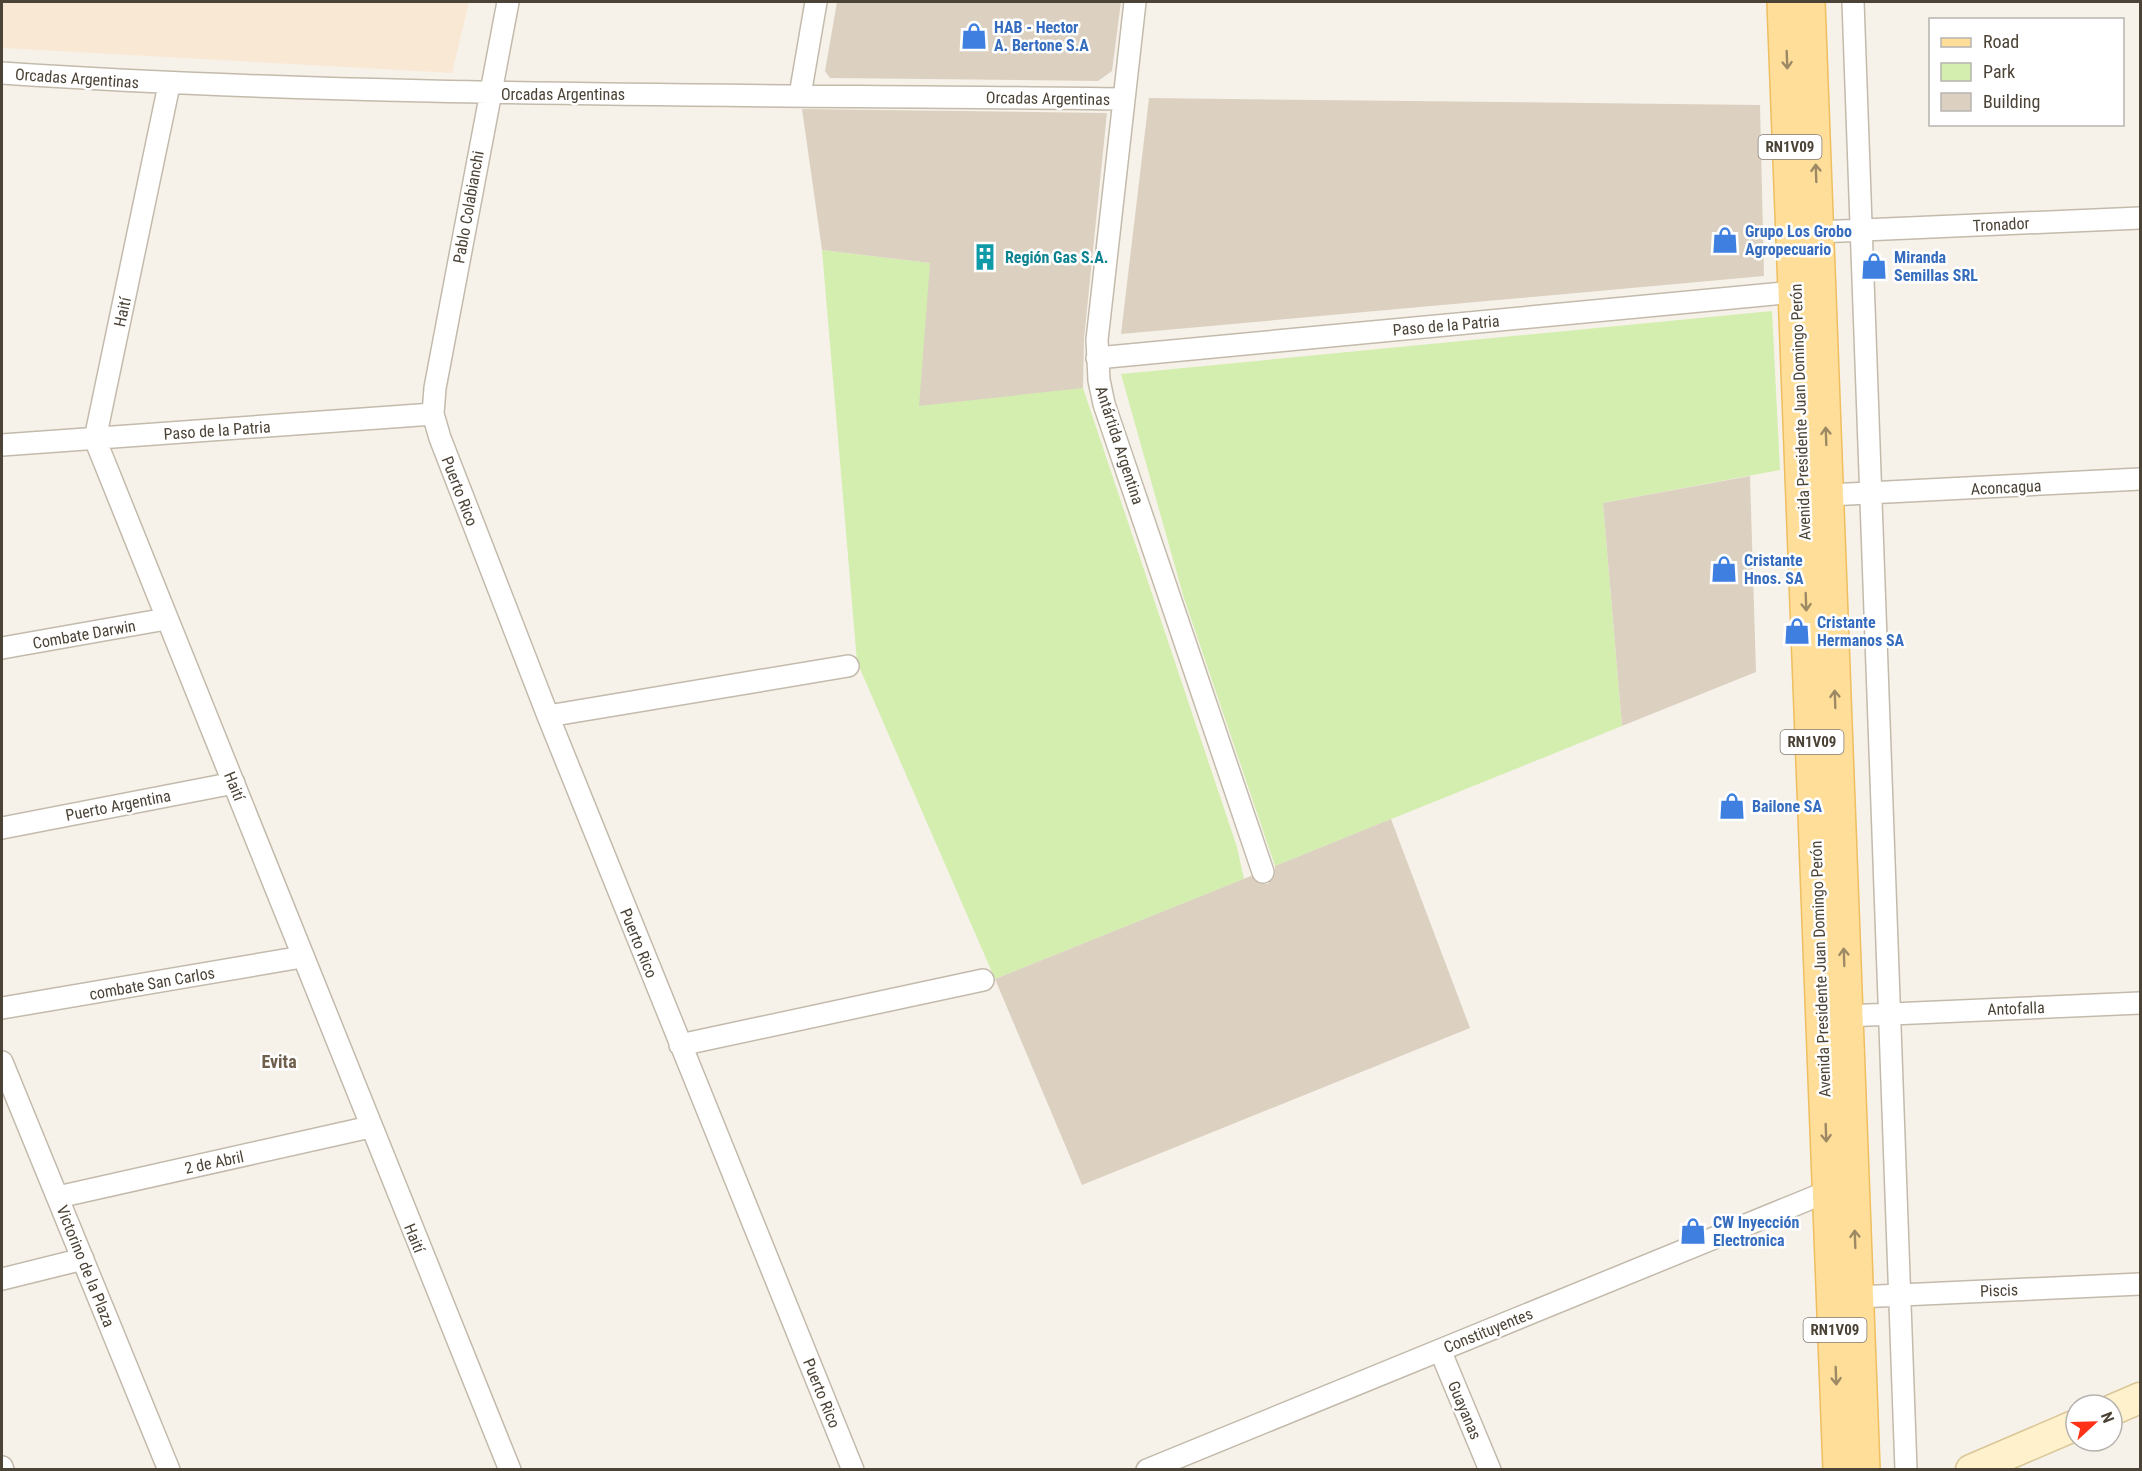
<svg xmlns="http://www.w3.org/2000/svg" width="2142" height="1471" font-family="'Roboto Condensed',sans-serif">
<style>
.commercial{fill:#f9e8d4}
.green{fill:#d4eeb0}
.building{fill:#dcd1c1}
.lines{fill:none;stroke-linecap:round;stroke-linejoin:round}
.minor-casing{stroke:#c3baab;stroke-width:24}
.secondary-casing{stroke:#dac696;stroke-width:33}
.primary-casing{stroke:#efbe5f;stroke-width:36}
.minor{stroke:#fff;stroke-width:21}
.secondary{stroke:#fff1cb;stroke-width:30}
.primary{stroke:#ffde9a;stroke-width:33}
.oneway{stroke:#9d8964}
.labels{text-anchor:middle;stroke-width:5;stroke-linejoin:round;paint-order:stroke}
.shield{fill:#fff;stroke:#827b73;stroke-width:1.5}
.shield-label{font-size:15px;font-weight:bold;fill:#4c4337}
.shop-label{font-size:16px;font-weight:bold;fill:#366cbe;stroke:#fff;text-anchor:start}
.street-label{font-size:16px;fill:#4c4337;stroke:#fff}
.culture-label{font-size:16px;font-weight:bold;fill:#0d838f;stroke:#fff;text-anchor:start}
.neighbourhood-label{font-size:18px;font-weight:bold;fill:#6f604d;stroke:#fff}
</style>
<rect width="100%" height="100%" fill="#f6f2ea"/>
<path class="commercial" d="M2 2H469L452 73 2 48Z"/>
<path class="green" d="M822 250 930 263 1083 388 1237 847 1244 879 995 979 857 662Z
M1772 311 1780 470 1603 503 1622 726 1275 866 1183 595 1121 374Z"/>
<path class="building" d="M837 2H1121L1112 71 1098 81 830 78 825 71Z
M1149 98 1760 105 1764 276 1121 334Z
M802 109 1107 113 1084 339 1083 388 919 406 930 263 822 250Z
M1750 476 1756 672 1622 726 1603 503Z
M1391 819 1470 1028 1082 1185 995 979 1251 876 1260 884H1268L1275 875V866Z"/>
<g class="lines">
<defs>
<path id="minor" d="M508 2 435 388 433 414 440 438 548 716 853 1470
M1135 2 1097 340 1099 380 1104 404 1263 872
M1853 2 1906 1470
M2 73C375 98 750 94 1124 99
M169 85 95 439 510 1470
M800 95 816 2
M1818 232 2140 218
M1097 358 1795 292
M2 445 433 414
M1829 495 2140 479
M2 648 166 619
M548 716 848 666
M2 828 234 783
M2 1008 302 957
M1846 1016 2140 1003
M680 1045 983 980
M2 1062 169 1470
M58 1197 370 1127
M2 1279 83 1259
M1857 1297 2140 1284
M1440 1350 1490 1470
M2 1467 3 1470
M1147 1470 1829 1191"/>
<path id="secondary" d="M2112 1410 2140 1398
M1971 1470 2076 1425"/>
<path id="primary" d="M1784 2 1840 1470
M1808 2 1863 1470"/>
</defs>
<use href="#minor" class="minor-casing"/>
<use href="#secondary" class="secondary-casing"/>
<use href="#primary" class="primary-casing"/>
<use href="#minor" class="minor"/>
<use href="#secondary" class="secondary"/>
<use href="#primary" class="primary"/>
</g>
<defs><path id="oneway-shaft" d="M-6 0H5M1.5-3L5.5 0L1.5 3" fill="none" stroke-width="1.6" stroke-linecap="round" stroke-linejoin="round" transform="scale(1.5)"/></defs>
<g class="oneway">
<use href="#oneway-shaft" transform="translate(1787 60) rotate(88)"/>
<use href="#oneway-shaft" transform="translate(1816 173) rotate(-92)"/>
<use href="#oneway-shaft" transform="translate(1826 436) rotate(-92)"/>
<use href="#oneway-shaft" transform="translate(1806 602) rotate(88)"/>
<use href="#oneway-shaft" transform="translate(1835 699) rotate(-92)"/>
<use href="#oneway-shaft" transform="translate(1844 957) rotate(-92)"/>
<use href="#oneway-shaft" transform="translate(1826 1133) rotate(88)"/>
<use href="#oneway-shaft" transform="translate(1855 1239) rotate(-92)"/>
<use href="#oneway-shaft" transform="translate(1836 1376) rotate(88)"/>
</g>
<defs>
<symbol id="shop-bare" viewBox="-9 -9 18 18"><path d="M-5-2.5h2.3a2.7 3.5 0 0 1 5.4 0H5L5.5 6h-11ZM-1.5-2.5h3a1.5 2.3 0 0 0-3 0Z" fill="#3f7fe0" stroke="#fff" stroke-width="2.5" paint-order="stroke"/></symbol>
<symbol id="building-bare" viewBox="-9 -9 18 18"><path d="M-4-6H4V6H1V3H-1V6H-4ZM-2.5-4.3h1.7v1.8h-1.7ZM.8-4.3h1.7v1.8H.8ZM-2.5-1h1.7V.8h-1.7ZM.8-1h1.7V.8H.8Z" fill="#0f9aa8" stroke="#fff" stroke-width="2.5" paint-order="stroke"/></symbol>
</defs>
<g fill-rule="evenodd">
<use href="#shop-bare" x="955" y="17" width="38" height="38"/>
<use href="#shop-bare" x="1706" y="221" width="38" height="38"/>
<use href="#building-bare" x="966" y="238" width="38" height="38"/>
<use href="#shop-bare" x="1855" y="247" width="38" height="38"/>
<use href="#shop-bare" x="1705" y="550" width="38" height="38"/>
<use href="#shop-bare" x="1778" y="612" width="38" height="38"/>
<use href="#shop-bare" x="1713" y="787" width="38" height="38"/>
<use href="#shop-bare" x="1674" y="1212" width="38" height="38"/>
</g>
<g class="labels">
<g class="shield">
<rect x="1758.5" y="135" width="63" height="24" rx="4.5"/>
<rect x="1780.5" y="730" width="63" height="24" rx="4.5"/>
<rect x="1803.5" y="1318" width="63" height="24" rx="4.5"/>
</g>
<g class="shield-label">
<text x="1790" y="152">RN1V09</text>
<text x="1812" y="747">RN1V09</text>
<text x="1835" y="1335">RN1V09</text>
</g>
<g class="shop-label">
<text x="994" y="33">HAB - Hector<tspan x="994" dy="18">A. Bertone S.A</tspan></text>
<text x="1745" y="237">Grupo Los Grobo<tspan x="1745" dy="18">Agropecuario</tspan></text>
<text x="1894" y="263">Miranda<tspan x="1894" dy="18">Semillas SRL</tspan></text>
<text x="1744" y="566">Cristante<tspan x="1744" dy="18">Hnos. SA</tspan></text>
<text x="1817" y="628">Cristante<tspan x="1817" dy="18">Hermanos SA</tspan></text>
<text x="1752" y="812">Bailone SA</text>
<text x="1713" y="1228">CW Inyección<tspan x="1713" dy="18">Electronica</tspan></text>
</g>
<g class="street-label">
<text transform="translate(77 78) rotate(4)" y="6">Orcadas Argentinas</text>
<text x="563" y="100">Orcadas Argentinas</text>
<text transform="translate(1048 98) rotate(1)" y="6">Orcadas Argentinas</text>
<text transform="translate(468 207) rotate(-80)" y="6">Pablo Colabianchi</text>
<text transform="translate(2001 224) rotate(-3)" y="6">Tronador</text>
<text transform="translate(122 312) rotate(-78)" y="6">Haití</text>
<text transform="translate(1446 325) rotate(-5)" y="6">Paso de la Patria</text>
<text transform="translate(1800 412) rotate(-92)" y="6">Avenida Presidente Juan Domingo Perón</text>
<text transform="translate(217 430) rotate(-4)" y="6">Paso de la Patria</text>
<text transform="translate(1120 445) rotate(72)" y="6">Antártida Argentina</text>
<text transform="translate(2006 487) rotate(-3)" y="6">Aconcagua</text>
<text transform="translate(460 491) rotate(69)" y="6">Puerto Rico</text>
<text transform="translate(84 634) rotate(-10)" y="6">Combate Darwin</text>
<text transform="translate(235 786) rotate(68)" y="6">Haití</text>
<text transform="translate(118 805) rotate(-11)" y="6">Puerto Argentina</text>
<text transform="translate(639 943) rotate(68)" y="6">Puerto Rico</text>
<text transform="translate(1820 969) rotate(-92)" y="6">Avenida Presidente Juan Domingo Perón</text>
<text transform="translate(152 983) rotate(-10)" y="6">combate San Carlos</text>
<text transform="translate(2016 1008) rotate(-2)" y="6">Antofalla</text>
<text transform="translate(214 1162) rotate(-12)" y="6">2 de Abril</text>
<text transform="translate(415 1238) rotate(68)" y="6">Haití</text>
<text transform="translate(86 1266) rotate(68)" y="6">Victorino de la Plaza</text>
<text transform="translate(1999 1290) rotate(-2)" y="6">Piscis</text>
<text transform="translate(1488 1330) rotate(-22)" y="6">Constituyentes</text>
<text transform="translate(822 1393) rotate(68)" y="6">Puerto Rico</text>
<text transform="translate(1465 1410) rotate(67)" y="6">Guayanas</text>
</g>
<g class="culture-label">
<text x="1005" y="263">Región Gas S.A.</text>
</g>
<g class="neighbourhood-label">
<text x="279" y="1068">Evita</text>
</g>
</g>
<rect width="2142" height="1471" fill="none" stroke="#4c4337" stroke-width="6"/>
<rect x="1929" y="18" width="195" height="108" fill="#ffffff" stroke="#b7b4af" stroke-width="1.5"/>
<rect x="1941" y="38" width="30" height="9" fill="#ffde9a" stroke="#b7b4af" stroke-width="1.5"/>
<text x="1983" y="48" font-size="18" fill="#4c4337">Road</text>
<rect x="1941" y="63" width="30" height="18" fill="#d4eeb0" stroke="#b7b4af" stroke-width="1.5"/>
<text x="1983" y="78" font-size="18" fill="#4c4337">Park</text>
<rect x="1941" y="93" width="30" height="18" fill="#dcd1c1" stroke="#b7b4af" stroke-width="1.5"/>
<text x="1983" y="108" font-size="18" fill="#4c4337">Building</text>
<g transform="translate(2094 1423) rotate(68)"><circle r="28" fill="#ffffff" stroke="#b7b4af" stroke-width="1.5"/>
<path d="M0-4.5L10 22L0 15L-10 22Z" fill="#ff3218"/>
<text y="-9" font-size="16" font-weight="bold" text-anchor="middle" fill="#4c4337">N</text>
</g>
</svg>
